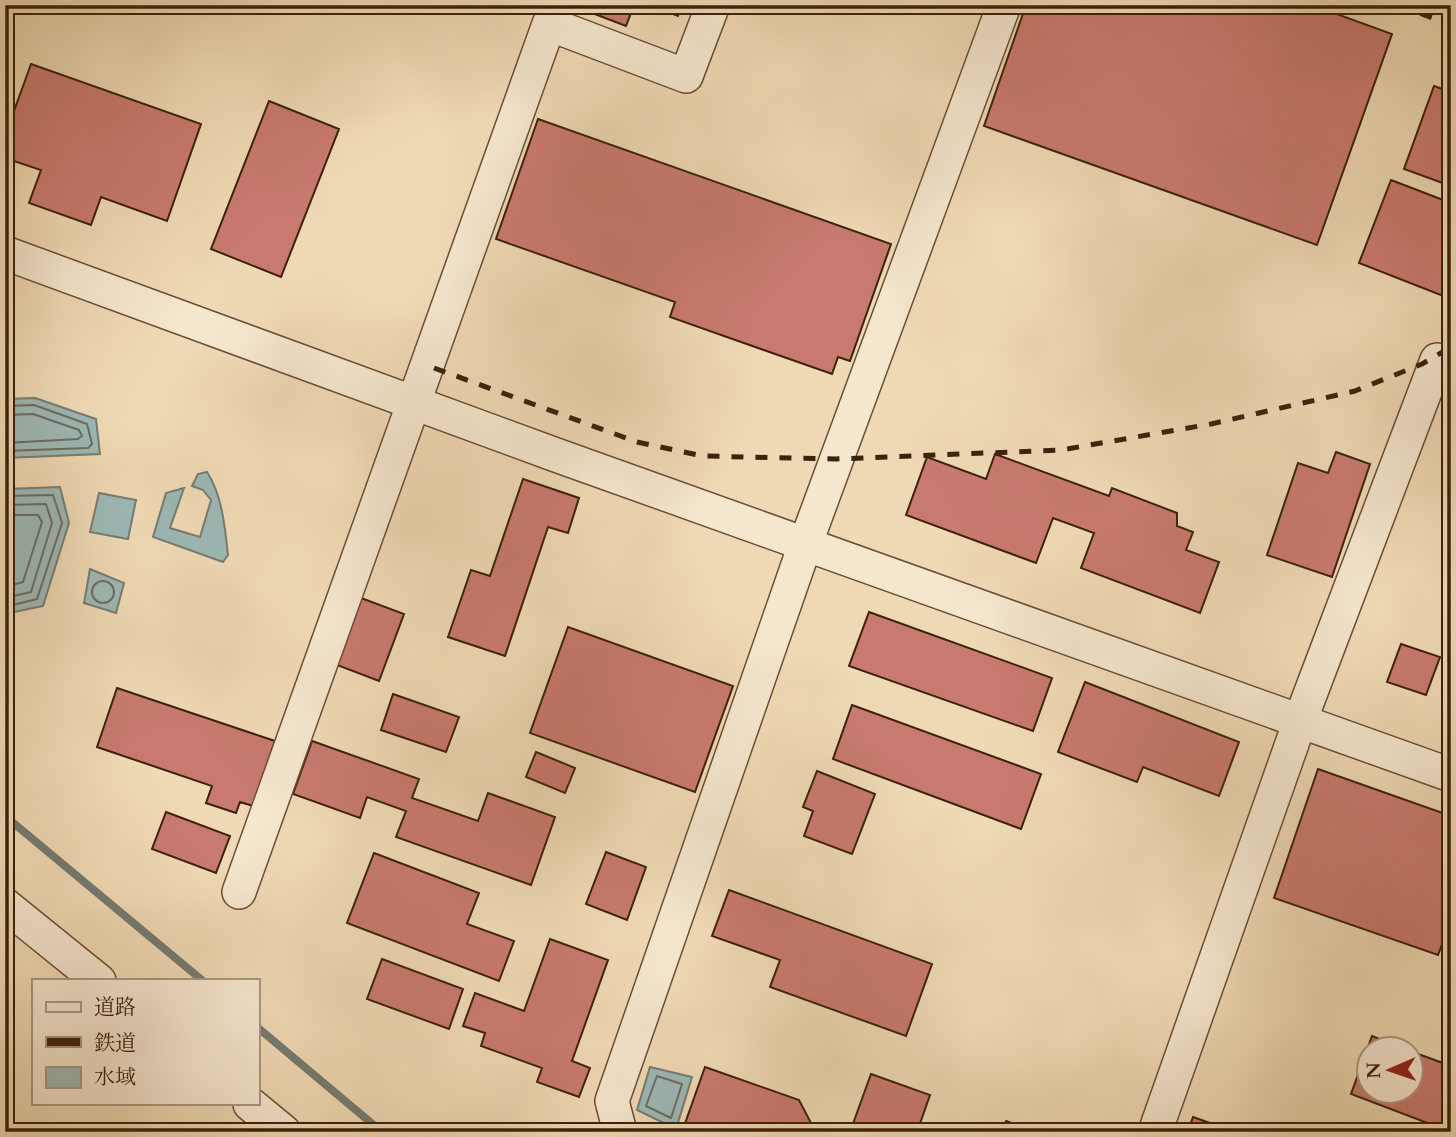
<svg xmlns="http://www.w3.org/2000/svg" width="1456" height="1137" font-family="Cardo,'Noto Serif JP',serif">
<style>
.water{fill:#9db8b6;stroke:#767c72;stroke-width:2}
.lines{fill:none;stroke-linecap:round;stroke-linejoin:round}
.shore{stroke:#6c6c61;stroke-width:2}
.stream{stroke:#767c72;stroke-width:8}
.building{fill:#c87a6e;stroke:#3c210c;stroke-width:2}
.minor-casing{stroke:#694f36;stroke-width:36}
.minor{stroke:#f5e6ce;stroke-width:33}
.rail{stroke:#3c210c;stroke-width:5;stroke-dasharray:12 12;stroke-linecap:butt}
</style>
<rect width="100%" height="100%" fill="#efd9b4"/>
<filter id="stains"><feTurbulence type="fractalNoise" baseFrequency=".00286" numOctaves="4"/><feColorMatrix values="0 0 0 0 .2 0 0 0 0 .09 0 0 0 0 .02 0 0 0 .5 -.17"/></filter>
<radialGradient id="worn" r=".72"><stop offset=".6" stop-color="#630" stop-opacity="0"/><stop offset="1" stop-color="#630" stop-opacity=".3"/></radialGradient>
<path class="water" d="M35 398 96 419 100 454 5 458V399Z
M207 472C222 495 225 527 228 555L223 562 153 537 166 493 184 488 170 528 200 537 211 500 203 490 192 486 198 474Z
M60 487 69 523 43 606 5 614V489Z
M99 493 136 500 128 539 90 532Z
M90 569 124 583 116 613 84 603Z
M650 1067 692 1077 676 1129 637 1110Z"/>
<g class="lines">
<path class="shore" d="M5 406 34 405 87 424 92 444 88 448 5 451
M5 415 33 414 79 430 82 436 78 439 5 443
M5 496 53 495 62 523 37 599 5 607
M5 505 46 504 52 523 31 592 5 598
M5 515H38L42 522 23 582 5 587
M92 592a11 11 0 1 1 22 0a11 11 0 1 1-22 0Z
M657 1076 682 1084 671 1118 646 1106Z"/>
<path class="stream" d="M5 816 203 981
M257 1027 382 1132"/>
</g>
<path class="building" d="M571 5H634L626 26Z
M649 5H681L678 16Z
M1026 5H1312L1392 34 1317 245 984 126Z
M31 64 201 124 167 221 101 197 91 225 29 203 41 170 5 158V136Z
M1434 86 1451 92V186L1404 169Z
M269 101 339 129 281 277 211 249Z
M538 119 891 244 850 361 838 357 832 374 670 317 675 302 496 239Z
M1391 180 1451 203V299L1359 263Z
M1336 452 1370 464 1332 577 1267 555 1298 463 1328 473Z
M995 454 1109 496 1112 488 1177 513V526L1193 532 1186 550 1219 562 1200 613 1081 568 1094 533 1053 518 1036 563 906 515 927 457 986 479Z
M523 479 579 498 568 533 548 527 505 656 448 637 471 570 490 576Z
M361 598 404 614 379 681 337 665Z
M869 612 1052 678 1033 731 849 666Z
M568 627 733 686 695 792 530 733Z
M1401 644 1440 657 1426 695 1387 682Z
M1085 682 1239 742 1219 796 1143 767 1137 782 1058 752Z
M117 688 275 741 253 806 240 802 236 813 206 803 212 786 97 747Z
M393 694 459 717 446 752 381 730Z
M852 705 1041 774 1021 829 833 759Z
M312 741 419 779 412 798 478 821 488 793 555 817 531 885 396 837 406 811 367 797 360 818 293 794Z
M536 752 575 768 565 793 526 777Z
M1318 769 1451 816V920L1438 955 1274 898Z
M817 771 875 794 852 854 804 836 813 811 803 807Z
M166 812 230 836 216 873 152 849Z
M606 852 646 867 627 920 586 904Z
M374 853 479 893 467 924 514 941 499 981 347 923Z
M729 890 932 964 906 1036 770 987 780 960 712 936Z
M550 939 608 960 572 1061 590 1068 579 1097 537 1082 542 1068 481 1046 485 1033 463 1026 475 993 524 1011Z
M382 959 463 989 449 1029 367 999Z
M1372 1036 1407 1050H1368V1092H1410V1051L1451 1066V1132L1351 1094Z
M705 1067 799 1100 811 1123 808 1132H682Z
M871 1074 930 1095 917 1132H850Z
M1193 1117 1235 1132H1175L1177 1124 1189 1128Z
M1006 1121 1036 1132H1003Z"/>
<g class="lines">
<defs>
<path id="minor" d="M5 253 556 455 1451 775
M239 892 549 24 686 76 713 5
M5 905 99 981
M250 1104 284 1132
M620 1132 612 1101 805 545 1004 5
M1155 1132 1300 721 1437 360"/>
</defs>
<use href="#minor" class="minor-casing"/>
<use href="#minor" class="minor"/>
<path class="rail" d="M1398 5 1451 25
M434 368 637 442 703 456 836 459 1061 450 1211 424 1355 391 1422 364 1451 347"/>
</g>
<rect width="1456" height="1137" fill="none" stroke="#efd9b4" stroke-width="28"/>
<rect x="7" y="7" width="1442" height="1123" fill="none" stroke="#3c210c" stroke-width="3.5"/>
<rect x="14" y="14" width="1428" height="1109" fill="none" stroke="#3c210c" stroke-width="2"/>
<rect x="32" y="979" width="228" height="126" fill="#f5e6ce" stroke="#ab9780" stroke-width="2"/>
<rect x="46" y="1002" width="35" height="10" fill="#f5e6ce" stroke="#ab9780" stroke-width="2"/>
<text x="94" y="1014" font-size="21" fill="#3c210c">道路</text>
<rect x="46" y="1037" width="35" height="10" fill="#3c210c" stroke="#ab9780" stroke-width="2"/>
<text x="94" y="1050" font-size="21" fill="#3c210c">鉄道</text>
<rect x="46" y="1067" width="35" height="21" fill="#9db8b6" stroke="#ab9780" stroke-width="2"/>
<text x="94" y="1084" font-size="21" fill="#3c210c">水域</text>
<g transform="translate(1390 1070) rotate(268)"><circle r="33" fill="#f5e6ce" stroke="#ab9780" stroke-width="2"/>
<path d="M0-5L12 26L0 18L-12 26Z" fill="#8f2418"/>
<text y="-10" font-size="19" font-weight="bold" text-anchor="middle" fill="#3c210c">N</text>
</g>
<rect width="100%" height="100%" filter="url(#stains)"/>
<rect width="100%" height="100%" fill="url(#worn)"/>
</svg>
